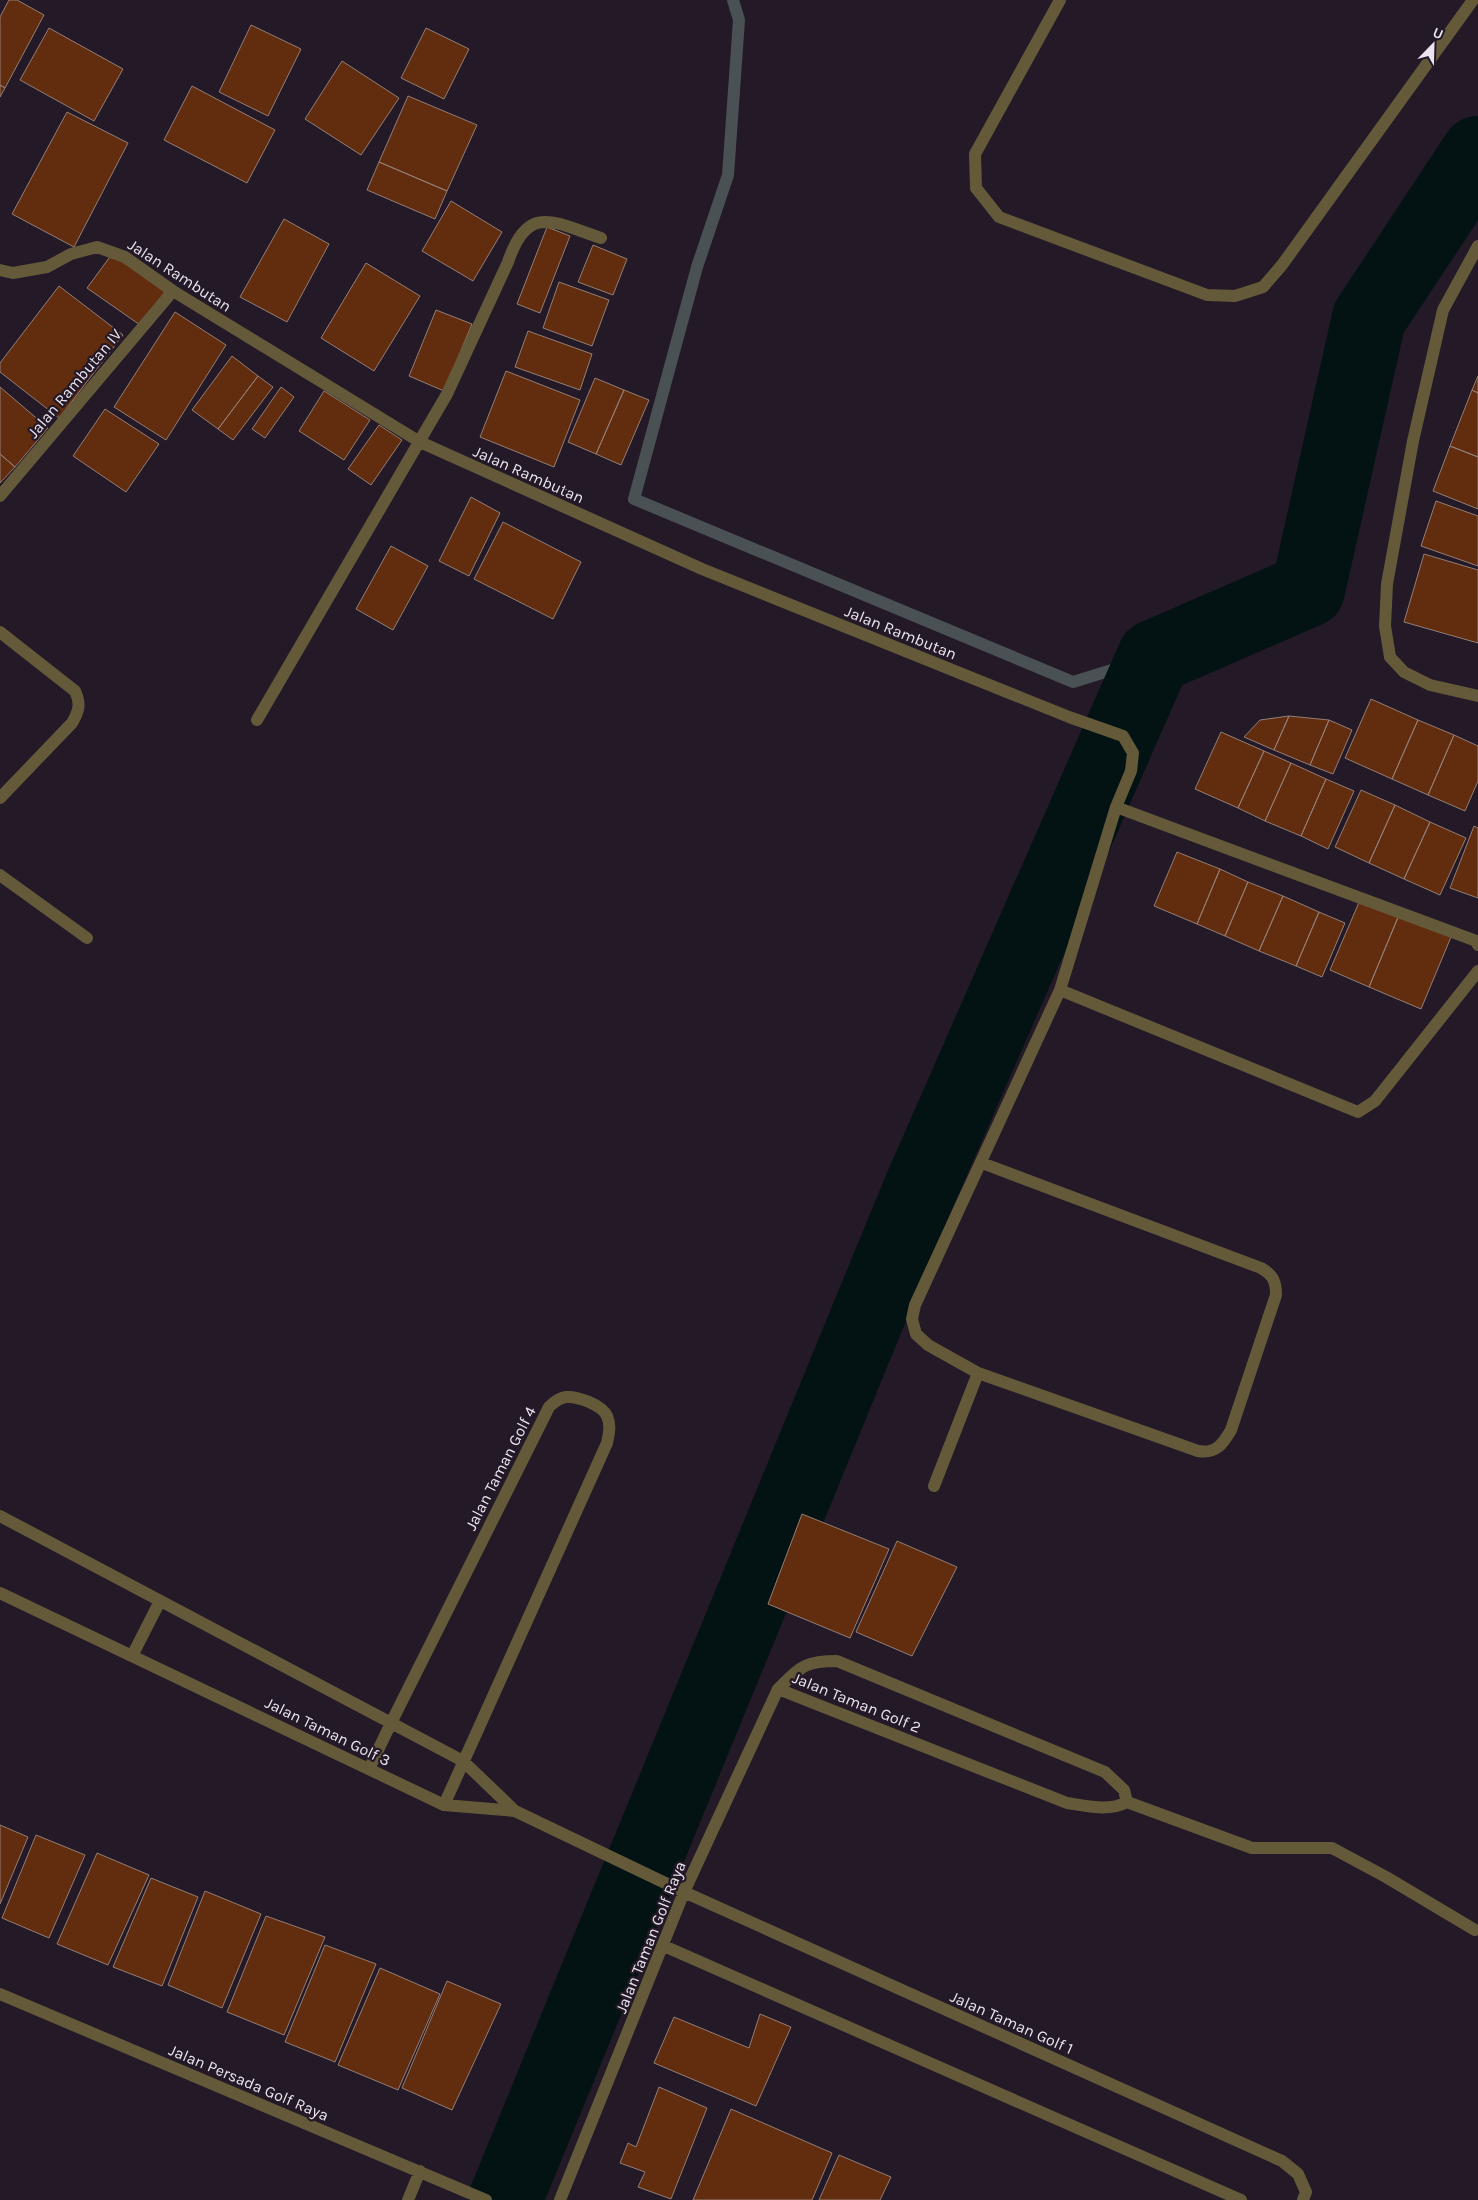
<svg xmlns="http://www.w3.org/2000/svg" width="1478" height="2200" font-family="Karla,sans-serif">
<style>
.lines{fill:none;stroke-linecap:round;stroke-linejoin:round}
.stream{stroke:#495155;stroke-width:12}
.river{stroke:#031213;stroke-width:74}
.building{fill:#622c0f;stroke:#937f76}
.lane{stroke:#645a3a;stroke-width:12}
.street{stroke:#645a3a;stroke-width:12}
.labels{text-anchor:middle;stroke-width:4.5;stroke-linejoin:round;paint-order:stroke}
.street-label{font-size:16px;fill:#ebe4ee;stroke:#231927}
</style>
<rect width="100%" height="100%" fill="#231927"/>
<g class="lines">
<path class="stream" d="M733 0 739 20 728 175 697 267 634 499 1073 682 1154 657"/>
<path class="river" d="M505 2200 919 1192 1154 657 1308 590 1369 318 1478 153"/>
</g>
<path class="building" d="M9 0H17L44 15 5 88 0 85V17Z
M251 25 301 49 268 116 219 92Z
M49 28 123 69 94 121 20 80Z
M426 28 469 49 444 99 401 78Z
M342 61 399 98 361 155 305 119Z
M0 85 5 88 0 97Z
M192 86 275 130 247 183 164 140Z
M408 96 477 125 447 191 379 162Z
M67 112 128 143 74 247 12 214Z
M379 162 447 191 435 219 367 190Z
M451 201 502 232 473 281 422 251Z
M284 219 329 244 287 322 240 297Z
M547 227 570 236 540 313 517 304Z
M593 245 627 259 613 295 578 282Z
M112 254 165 292 140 325 87 288Z
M366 263 420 296 374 371 321 338Z
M559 282 609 300 592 346 543 328Z
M59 286 123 335 59 418 0 372V363Z
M436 310 472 324 444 391 409 376Z
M175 312 226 345 166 440 114 407Z
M528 331 592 354 580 390 515 367Z
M232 356 258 376 218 429 192 410Z
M506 371 580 400 554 467 480 437Z
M258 376 273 387 233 440 218 429Z
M1478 376V393L1472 390Z
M595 378 624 390 596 454 568 442Z
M0 387 48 428 15 467 0 454Z
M281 387 294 397 265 438 252 429Z
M624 390 649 400 621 465 596 454Z
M1472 390 1478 393V457L1450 446Z
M324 391 370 420 344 460 299 431Z
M105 409 159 444 126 492 73 456Z
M379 425 402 440 371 485 348 469Z
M1450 446 1478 457V509L1433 491Z
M0 454 15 467 0 483Z
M471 497 500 513 469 576 439 561Z
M1436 501 1478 516V566L1421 546Z
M503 522 581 562 553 619 474 579Z
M391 546 428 566 393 630 356 609Z
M1424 554 1478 570V643L1404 622Z
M1371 699 1418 720 1392 779 1345 758Z
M1289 716 1274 750 1244 737 1260 720Z
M1289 716 1329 720 1310 765 1274 750Z
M1329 720 1352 730 1333 774 1310 765Z
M1418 720 1454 735 1428 795 1392 779Z
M1221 732 1264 751 1238 808 1195 789Z
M1454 735 1478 746V781L1465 811 1428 795Z
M1264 751 1291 763 1265 821 1238 808Z
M1291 763 1326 779 1301 836 1265 821Z
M1326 779 1354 791 1328 849 1301 836Z
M1361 790 1395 805 1369 863 1335 847Z
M1395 805 1430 822 1404 879 1369 863Z
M1430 822 1466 838 1440 895 1404 879Z
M1474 826 1478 828V898L1450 888Z
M1177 852 1220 869 1197 924 1154 906Z
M1220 869 1248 882 1225 936 1197 924Z
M1248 882 1283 896 1259 951 1225 936Z
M1283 896 1319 912 1296 966 1259 951Z
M1360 900 1399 915 1369 987 1330 970Z
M1319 912 1345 923 1322 977 1296 966Z
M1399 915 1451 937 1421 1009 1369 987Z
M802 1514 889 1549 850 1638 768 1604Z
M897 1541 957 1567 912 1656 856 1632Z
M0 1825 28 1837 0 1904Z
M36 1835 85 1855 49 1938 2 1918Z
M97 1853 149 1875 108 1965 57 1944Z
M151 1878 198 1897 162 1986 113 1967Z
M205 1891 261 1914 222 2008 168 1985Z
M266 1916 325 1937 284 2035 227 2012Z
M325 1945 376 1964 335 2062 285 2042Z
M380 1968 440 1994 398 2090 338 2065Z
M447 1981 501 2004 452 2110 402 2088Z
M760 2014 791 2027 756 2106 654 2063 674 2017 749 2048Z
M659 2087 707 2108 671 2199 638 2187 645 2172 620 2163 628 2143 636 2147Z
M731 2109 832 2153 812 2200H693Z
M839 2155 891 2177 880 2200H819Z"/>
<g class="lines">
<path class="lane" d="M1060 0 975 154 976 188 999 217 1207 295 1235 296 1263 287 1282 265 1473 0"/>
<path class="street" d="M1478 246 1443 310 1413 441 1387 584 1385 626 1390 657 1404 672 1430 685 1478 696
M0 270 13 273 47 267 71 254 97 247 125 257 173 291 420 442 702 569 1069 717 1123 736 1133 753 1131 771 1116 807 1060 990 915 1305 912 1319 916 1334 928 1345 978 1373 1198 1451C1216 1454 1223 1444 1231 1430L1276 1295C1276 1281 1273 1275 1261 1268L982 1163
M0 496 173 291
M0 632 75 691C81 704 79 711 72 723L0 798
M257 720 447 394 508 262C528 202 555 223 601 238
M1116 807 1476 941 1478 945
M0 875 87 938
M1060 990 1358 1112 1375 1101 1478 971
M934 1486 978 1373
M0 1516 463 1761 515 1811 684 1892 1282 2161 1298 2174 1306 2192 1303 2200
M0 1593 444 1805 515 1811
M132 1656 160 1601
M369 1769 391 1723 549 1407C554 1402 559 1398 566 1397 578 1396 602 1405 607 1416 611 1425 609 1434 607 1443L444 1805
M1127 1802 1124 1790 1105 1772 837 1661C804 1661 801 1667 778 1689L1067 1803C1088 1806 1108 1812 1127 1802L1252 1848H1332L1386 1877 1475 1930
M664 1946 1241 2200
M0 1994 486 2200
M408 2200 420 2171
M560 2200 684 1892 778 1689"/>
</g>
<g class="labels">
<g class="street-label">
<text transform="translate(180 275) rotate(33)" y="6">Jalan Rambutan</text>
<text transform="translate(74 383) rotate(-50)" y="6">Jalan Rambutan IV</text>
<text transform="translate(529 474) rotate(24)" y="6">Jalan Rambutan</text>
<text transform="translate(901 632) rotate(22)" y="6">Jalan Rambutan</text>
<text transform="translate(500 1468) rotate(-63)" y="6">Jalan Taman Golf 4</text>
<text transform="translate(857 1702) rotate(22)" y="6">Jalan Taman Golf 2</text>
<text transform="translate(328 1731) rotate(26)" y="6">Jalan Taman Golf 3</text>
<text transform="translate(650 1937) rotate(-68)" y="6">Jalan Taman Golf Raya</text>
<text transform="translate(1012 2022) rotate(24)" y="6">Jalan Taman Golf 1</text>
<text transform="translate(249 2082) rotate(23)" y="6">Jalan Persada Golf Raya</text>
</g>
</g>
<g transform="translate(1433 45) rotate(23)" stroke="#231927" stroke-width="4" paint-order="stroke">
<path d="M0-4L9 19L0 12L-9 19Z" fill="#ebe4ee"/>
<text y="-8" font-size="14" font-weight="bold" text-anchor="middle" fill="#ebe4ee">U</text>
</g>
</svg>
